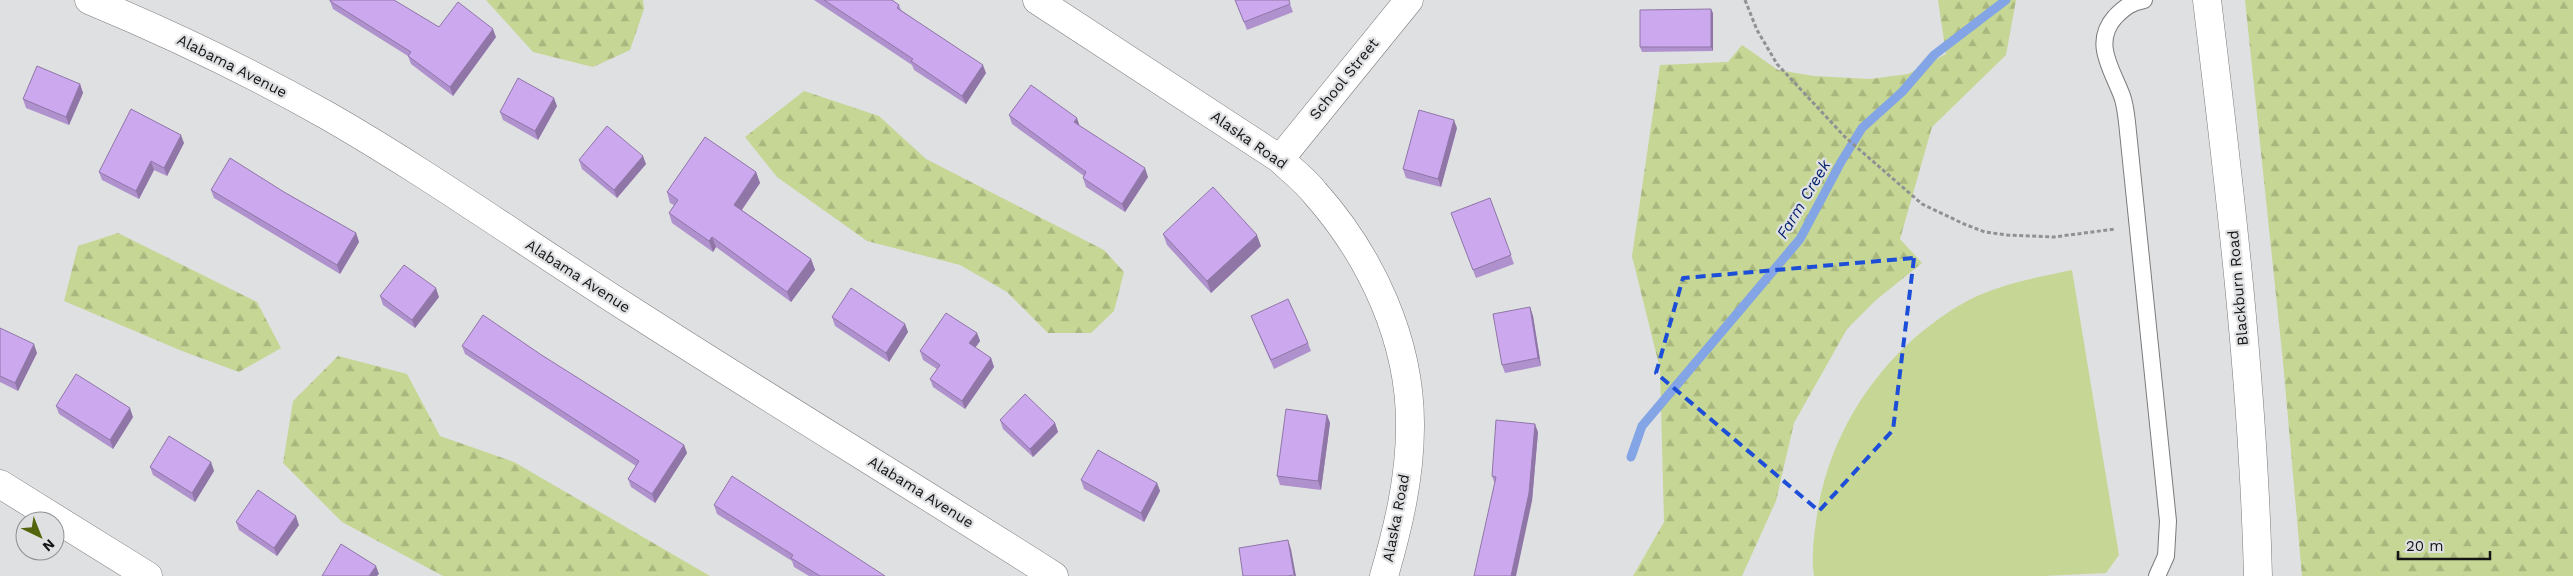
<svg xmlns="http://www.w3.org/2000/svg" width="2573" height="576" font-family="'Work Sans',sans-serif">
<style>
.forest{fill:url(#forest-firs)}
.pitch{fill:#c6d694}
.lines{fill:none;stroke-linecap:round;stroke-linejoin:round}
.stream{stroke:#83a4e5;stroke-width:9}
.service-casing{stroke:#7b7b7d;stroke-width:18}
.minor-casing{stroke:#7b7b7d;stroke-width:29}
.tertiary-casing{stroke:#7b7b7d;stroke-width:29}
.path{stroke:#909192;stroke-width:3;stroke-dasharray:4 2.5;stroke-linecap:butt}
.service{stroke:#fff;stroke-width:16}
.minor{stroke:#fff;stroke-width:28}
.tertiary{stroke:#fff;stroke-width:28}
.wall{fill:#af91cd}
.shaded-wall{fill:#8f76a7}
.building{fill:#cca9ee;stroke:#8f76a7}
.marked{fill:none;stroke:#1d4ed8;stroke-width:4;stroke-dasharray:10 6;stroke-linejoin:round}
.labels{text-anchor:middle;stroke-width:4.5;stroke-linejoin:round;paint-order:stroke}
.street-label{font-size:15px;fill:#151516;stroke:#dfe0e2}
.water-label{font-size:16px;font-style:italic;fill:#07246e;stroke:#dfe0e2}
</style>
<defs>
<pattern id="forest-firs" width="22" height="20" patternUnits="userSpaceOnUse" patternTransform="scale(1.25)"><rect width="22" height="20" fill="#c6d694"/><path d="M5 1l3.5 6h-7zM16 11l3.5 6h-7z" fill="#a9b77f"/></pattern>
</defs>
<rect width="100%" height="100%" fill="#dfe0e2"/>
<path class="forest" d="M486 0H643L644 9 630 50 593 67 533 52Z
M1938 0H2016L2006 55 1932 127 1900 239 1922 263 1876 300 1847 329 1794 423 1776 501 1742 576H1633L1664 522 1660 369 1632 256 1660 65 1728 62 1742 45 1778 70 1814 76 1870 79 1908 74 1946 54Z
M2245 0H2573V576H2302L2283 362Z
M804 91 879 116 926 159 1104 250 1124 272 1114 311 1091 333H1048L1007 292 960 265 867 241 777 177 745 137Z
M118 233 257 302 281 348 239 372 182 351 64 301 78 246Z
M338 356 407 374 440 436 514 462 710 576H443L342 522 283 463 293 401Z"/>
<path class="pitch" d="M2072 270 2119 555 2106 573 2043 576H1814C1811 556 1814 535 1817 515 1831 427 1883 351 1960 305 1993 285 2035 278 2072 270Z"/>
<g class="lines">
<path class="stream" d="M1631 457 1642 426 1800 239 1841 162 1862 128 1902 92 1934 55 2006 0"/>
<defs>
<path id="service" d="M2144 0C2131 2 2124 8 2115 17 2092 43 2112 69 2122 96 2125 104 2126 114 2127 122L2168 521 2166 556 2157 576"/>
<path id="minor" d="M89 0C171 34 250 72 328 116 434 177 534 249 637 314 776 403 916 488 1054 576
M1037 0 1280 159C1291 170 1305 180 1315 193 1371 256 1411 341 1410 427 1410 478 1398 528 1384 576
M1280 159 1409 0
M0 484 148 576"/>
<path id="tertiary" d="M2207 0C2230 191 2253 383 2258 576"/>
</defs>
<use href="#service" class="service-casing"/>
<use href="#minor" class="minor-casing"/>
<use href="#tertiary" class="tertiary-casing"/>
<path class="path" d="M1745 0 1757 30 1777 64 1845 137 1922 204 1964 224 1985 232 2007 235 2054 237 2115 229"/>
<use href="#service" class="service"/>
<use href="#minor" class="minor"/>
<use href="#tertiary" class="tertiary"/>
</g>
<path class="wall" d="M814 0H892L899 5 901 10 986 73 966 104 914 70 912 65Z
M1235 0 1290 4 1293 12 1247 30Z
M330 1 439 27 496 37 453 96 411 64 408 56 333 9Z
M1713 13V51L1642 52 1640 47Z
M80 84 83 93 69 125 26 108 23 99Z
M557 106 538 140 503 120 500 112Z
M1009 115 1079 125 1148 177 1125 212 1086 187 1083 178 1084 176 1012 124Z
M1457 128 1441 187 1406 178 1403 169Z
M184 143 167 176 154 170 139 199 102 180 99 172Z
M579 160 646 164 617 198 582 169Z
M756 172 760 183 742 210 811 259 815 270 791 302 716 247 713 252 672 223 669 213 674 205 670 203 667 192Z
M211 190 284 192 356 233 359 242 340 274 214 198Z
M1490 198 1514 264 1476 278 1451 213Z
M1163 234 1261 246 1211 293 1167 245Z
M380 296 439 297 415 328 383 305Z
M1530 307 1533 316 1541 366 1505 373 1502 365Z
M1251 316 1308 343 1311 351 1274 369Z
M832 317 905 324 908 332 889 362 835 326Z
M0 328 37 353 18 391 0 382Z
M977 333 980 341 975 348 991 358 994 367 965 409 933 387 930 379 937 369 923 360 920 351Z
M462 346 684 445 687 453 655 503 631 487 628 479 636 466 465 354Z
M56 406 133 417 113 449 59 414Z
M1327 415 1330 423 1321 490 1280 485 1277 476Z
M1000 420 1055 423 1058 432 1033 457 1003 429Z
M1538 432 1532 501 1495 484 1492 476Z
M211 462 214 471 195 502 153 475 150 467Z
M1081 480 1157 483 1160 491 1144 522 1084 489Z
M714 505 885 576H809L794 567 792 561 717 514Z
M236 522 299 525 277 556 239 530Z"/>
<path class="shaded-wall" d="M1711 9 1713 13V51L1711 47Z
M493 29 496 37 453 96 450 87Z
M983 65 986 73 966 104 962 96Z
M80 84 83 93 69 125 66 117Z
M554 98 557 106 538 140 535 131Z
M1077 118 1080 127 1074 122Z
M1454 120 1457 128 1441 187 1438 179Z
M181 135 184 143 167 176 164 168Z
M643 156 646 164 617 198 614 190Z
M151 161 154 170 139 199 136 191Z
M1145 168 1148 177 1125 212 1122 204Z
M756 172 760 183 738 215 734 205Z
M356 233 359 242 340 274 337 265Z
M1257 235 1261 246 1211 293 1207 281Z
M712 237 716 247 713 252 709 241Z
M811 259 815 270 791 302 787 292Z
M436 288 439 297 415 328 412 320Z
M1530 307 1533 316 1541 366 1538 358Z
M905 324 908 332 889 362 886 353Z
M977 333 980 341 972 352 969 343Z
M34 344 37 353 18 391 15 383Z
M991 358 994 367 965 409 962 401Z
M130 408 133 417 113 449 110 440Z
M1327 415 1330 423 1321 490 1318 481Z
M1055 423 1058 432 1033 457 1030 449Z
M1535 424 1538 432 1532 501 1516 576H1511Z
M684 445 687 453 655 503 652 494Z
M211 462 214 471 195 502 192 493Z
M1157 483 1160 491 1144 522 1141 513Z
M296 516 299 525 277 556 274 548Z
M1288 540 1291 549 1296 576H1294V575Z
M376 566 379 574 377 576H369Z"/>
<path class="building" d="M330 0H394L439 27 458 2 493 29 450 87 408 56 411 52 330 1Z
M824 0H892L899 5 897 8 983 65 962 96 911 61 913 59Z
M1235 0H1289L1290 4 1244 22Z
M1711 9V47H1640V10Z
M37 66 80 84 66 117 23 99Z
M518 78 554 98 535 131 500 112Z
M1031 85 1077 118 1074 122 1145 168 1122 204 1083 178 1086 172 1009 115Z
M131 109 181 135 164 168 151 161 136 191 99 172Z
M1419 110 1454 120 1438 179 1403 169Z
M607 126 643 156 614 190 579 160Z
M705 137 756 172 734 205 811 259 787 292 712 237 709 241 669 213 678 200 667 192Z
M230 158 284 192 356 233 337 265 211 190Z
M1213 187 1257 235 1207 281 1163 234Z
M1490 198 1511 255 1473 270 1451 213Z
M404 265 436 288 412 320 380 296Z
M851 288 905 324 886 353 832 317Z
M1288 299 1308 343 1271 360 1251 316Z
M1530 307 1538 358 1502 365 1493 314Z
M946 313 977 333 969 343 991 358 962 401 930 379 940 365 920 351Z
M483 315 540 354 684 445 652 494 628 479 639 461 462 346Z
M0 328 34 344 15 383 0 376Z
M76 374 130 408 110 440 56 406Z
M1025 394 1055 423 1030 449 1000 420Z
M1286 409 1327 415 1318 481 1277 476Z
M1496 420 1535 424 1529 493 1511 576H1474L1496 477 1492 476Z
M169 436 211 462 192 493 150 467Z
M1098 450 1157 483 1141 513 1081 480Z
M732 476 885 576H820L791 558 793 555 714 505Z
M258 490 296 516 274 548 236 522Z
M1288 540 1294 575 1287 576H1243L1239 548Z
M341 544 376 566 369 576H322Z"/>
<path class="marked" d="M1914 258 1893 430 1819 511 1656 373 1683 278Z"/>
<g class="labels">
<g class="street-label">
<text transform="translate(232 66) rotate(27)" y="5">Alabama Avenue</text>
<text transform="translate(1344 79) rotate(-51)" y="5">School Street</text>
<text transform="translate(1249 140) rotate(35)" y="5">Alaska Road</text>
<text transform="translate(578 276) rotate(33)" y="5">Alabama Avenue</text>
<text transform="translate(2238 288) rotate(-95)" y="5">Blackburn Road</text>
<text transform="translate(921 492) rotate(32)" y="5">Alabama Avenue</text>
<text transform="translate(1396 518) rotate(-79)" y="5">Alaska Road</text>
</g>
<g class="water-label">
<text transform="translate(1803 199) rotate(-59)" y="6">Farm Creek</text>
</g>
</g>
<g transform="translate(40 536) rotate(137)"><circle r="24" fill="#dfe0e2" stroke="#8e8f90"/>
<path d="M0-4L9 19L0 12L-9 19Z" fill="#52640c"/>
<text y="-8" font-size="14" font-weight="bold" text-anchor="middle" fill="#151516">N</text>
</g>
<path d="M2398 551v8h92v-8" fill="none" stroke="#151516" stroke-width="2.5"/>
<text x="2406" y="551" font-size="15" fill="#151516" stroke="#dfe0e2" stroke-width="4" paint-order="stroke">20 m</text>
</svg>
